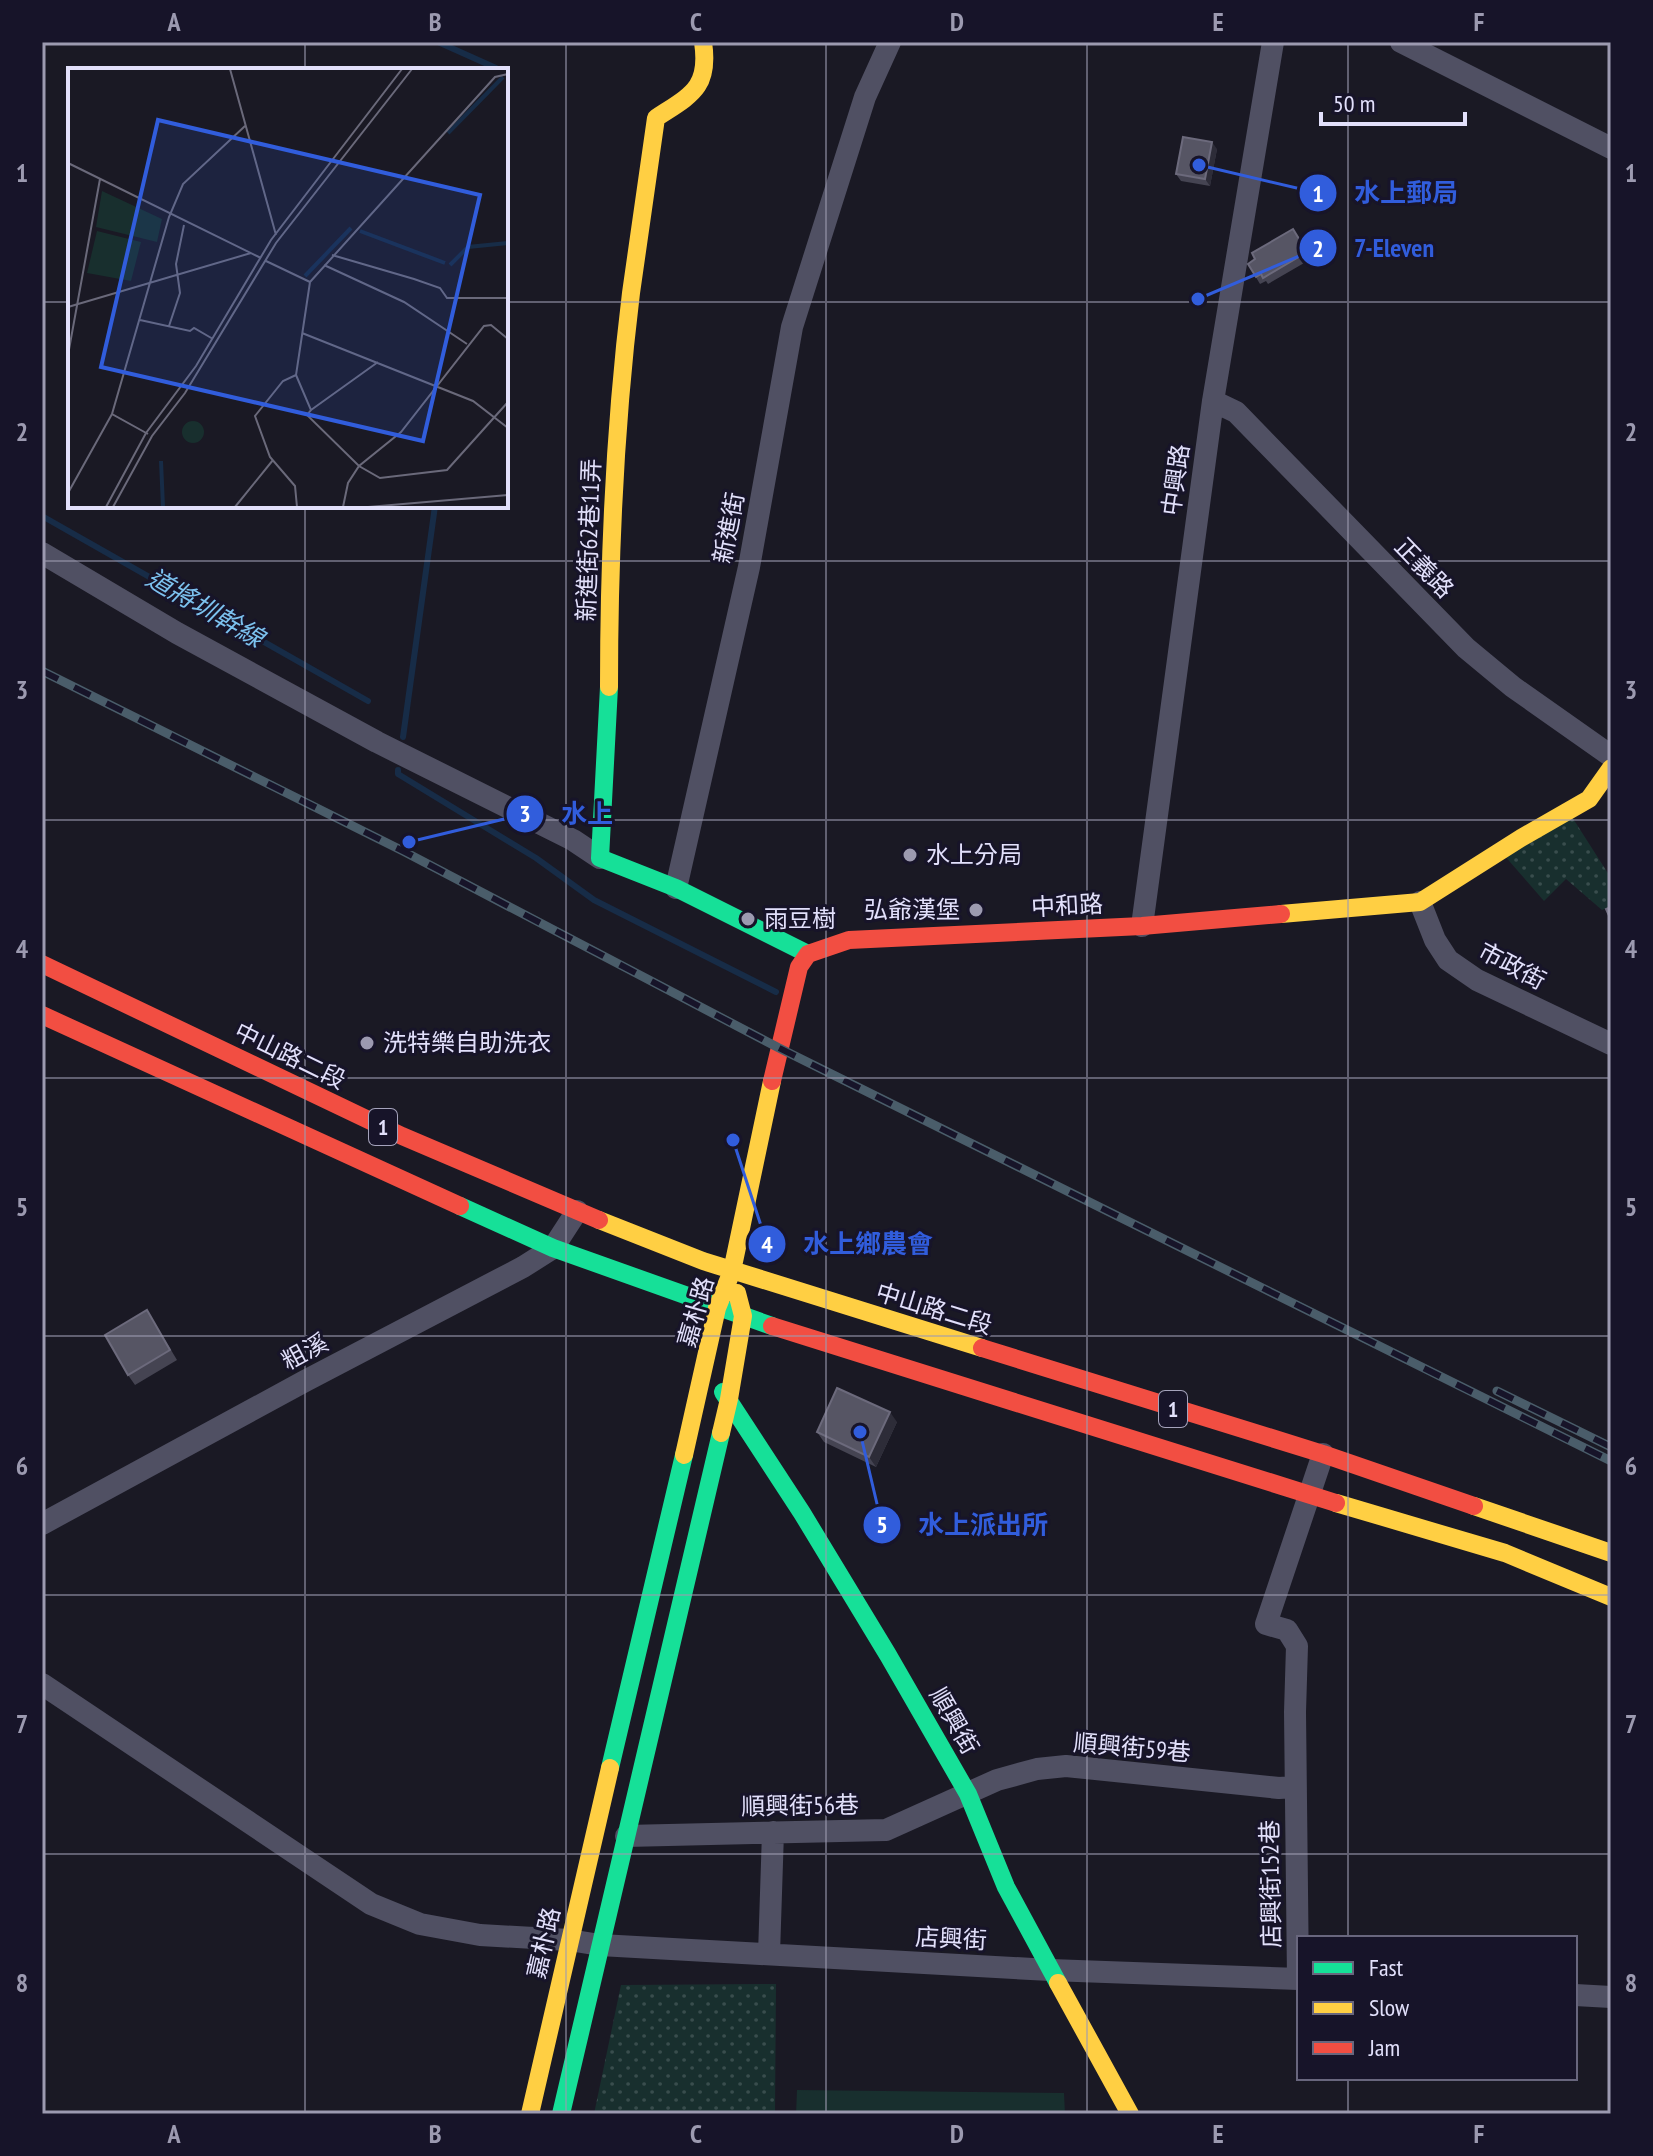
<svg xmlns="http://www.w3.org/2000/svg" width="1653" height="2156" font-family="'PT Sans Narrow','Noto Sans TC',sans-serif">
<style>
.grass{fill:#182f2e}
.park{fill:url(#park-dots)}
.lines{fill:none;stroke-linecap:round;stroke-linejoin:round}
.stream{stroke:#172c47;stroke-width:6}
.street{stroke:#505063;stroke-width:22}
.fast{stroke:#16e098;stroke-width:18}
.slow{stroke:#ffcf43;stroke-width:18}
.jam{stroke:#f24e42;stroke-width:18}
.rail-casing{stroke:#4a5d6a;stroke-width:9}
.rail{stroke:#171429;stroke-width:6;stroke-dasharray:18;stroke-linecap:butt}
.wall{fill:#454452}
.shaded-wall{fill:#2d2c38}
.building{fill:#565564;stroke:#6c6a7c;stroke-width:2}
.grid{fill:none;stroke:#9c9ab0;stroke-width:2;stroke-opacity:0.55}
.poi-dot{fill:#9c9ab0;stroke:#171429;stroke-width:3}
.labels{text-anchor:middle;stroke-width:6;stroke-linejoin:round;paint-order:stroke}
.shield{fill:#171429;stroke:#a5a3bc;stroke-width:2}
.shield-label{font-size:22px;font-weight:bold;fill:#e2e0fb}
.street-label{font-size:24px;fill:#e2e0fb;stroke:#171429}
.poi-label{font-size:24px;fill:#e2e0fb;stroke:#171429;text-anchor:start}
.water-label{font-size:26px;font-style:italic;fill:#7cc1ee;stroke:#171429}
.inset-river{fill:none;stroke:#172c47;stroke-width:4}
.inset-road{fill:none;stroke:#6a697a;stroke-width:2}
.view{fill:#315ddc;fill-opacity:0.15;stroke:#315ddc;stroke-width:4}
.inset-edge{fill:none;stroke:#e2e0fb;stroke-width:4}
.leader{fill:none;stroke:#315ddc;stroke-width:3}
.callout-dot{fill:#315ddc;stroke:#171429;stroke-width:3}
.mark-label{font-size:24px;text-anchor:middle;font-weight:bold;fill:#fff}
.callout-label{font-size:26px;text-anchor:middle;font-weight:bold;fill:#315ddc;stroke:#171429;stroke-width:6;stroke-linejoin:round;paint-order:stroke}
.neatline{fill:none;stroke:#9c9ab0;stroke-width:3}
.grid-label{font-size:26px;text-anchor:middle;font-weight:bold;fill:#9c9ab0}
</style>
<defs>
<pattern id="park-dots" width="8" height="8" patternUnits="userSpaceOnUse" patternTransform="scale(2)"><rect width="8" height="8" fill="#182f2e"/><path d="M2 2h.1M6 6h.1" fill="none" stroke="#394d4d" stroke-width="1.8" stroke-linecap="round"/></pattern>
</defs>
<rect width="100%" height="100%" fill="#1a1924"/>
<path class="grass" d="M797 2090 1064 2093 1065 2114H796Z"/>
<path class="park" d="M1572 817 1611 878V906L1602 910 1566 879 1544 901 1503 854Z
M776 1984 775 2114H594L621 1985Z"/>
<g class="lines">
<path class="stream" d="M438 42 496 68V70
M42 516 368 701
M403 737 435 506
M398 770V774L536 858 594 900 776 992"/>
<path class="street" d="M1401 42 1611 148
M1213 401 1236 412 1466 648 1513 687 1611 756
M42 553 177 633 377 742 573 840 600 858
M676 888 749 567 792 327 865 97 890 42
M1420 902 1435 940 1448 960 1477 980 1611 1044
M1142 926 1213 401 1273 42
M42 1524 305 1381 523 1267 553 1248 577 1211
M42 1684 371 1904 420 1924 480 1935 569 1940 600 1945 1050 1970 1299 1979
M626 1836 886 1830 997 1780 1037 1769 1066 1766 1279 1788 1295 1787
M769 1954 773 1832
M1298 1979 1295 1712 1297 1646 1287 1630 1266 1624 1323 1454
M1575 1995 1611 1997"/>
<path class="fast" d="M609 687 600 858 676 888 808 954
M460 1206 553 1248 772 1326
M723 1392 802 1513 888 1655 968 1794 1006 1887 1058 1983
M610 1768 684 1455
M561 2114 721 1433"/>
<path class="slow" d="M609 687C609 556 615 423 631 293 639 234 648 176 656 118 691 95 710 88 703 42
M1281 914 1420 902 1521 838 1589 799 1611 768
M599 1220 703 1261 982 1348
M721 1433 729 1399 743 1316 737 1293
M684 1455 717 1308 732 1271 772 1081
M1336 1503 1505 1553 1611 1597
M1474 1506 1611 1553
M1058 1983 1130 2114
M530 2114 610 1768"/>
<path class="jam" d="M42 964 402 1136 599 1220
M42 1015 460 1206
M772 1081 799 967 808 954 849 940 1142 926 1281 914
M772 1326 1336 1503
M982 1348 1323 1454 1474 1506"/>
<defs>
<path id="rail" d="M42 671 403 851 779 1048 1611 1461
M1497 1391 1611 1447"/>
</defs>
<use href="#rail" class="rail-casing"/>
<use href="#rail" class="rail"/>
</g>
<path class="wall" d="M1217 149 1210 186 1181 181 1176 174Z
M1298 236 1311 259 1268 284 1266 281 1260 284 1248 264Z
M147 1310 177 1360 135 1385 128 1375Z
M897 1422 876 1467 824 1442 817 1432Z"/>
<path class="shaded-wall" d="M1212 142 1217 149 1210 186 1205 179Z
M890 1412 897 1422 876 1467 869 1457Z"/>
<path class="building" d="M1183 137 1212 142 1205 179 1176 174Z
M1293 229 1307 252 1263 278 1261 274 1256 277 1248 264 1255 259 1252 253Z
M1611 907V920L1606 909Z
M147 1310 170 1350 128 1375 105 1335Z
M837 1388 890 1412 869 1457 817 1432Z"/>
<path class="grid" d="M305 42V70M566 42V2114M826 42V2114M1087 42V2114M1348 42V1938M42 302H70M506 302H1611M305 506V2114M42 561H1611M42 820H1611M42 1078H1611M42 1336H1611M42 1595H1611M42 1854H1611M1348 2078V2114"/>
<g class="poi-dot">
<circle cx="910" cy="855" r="8"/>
<circle cx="976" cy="910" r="8"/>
<circle cx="748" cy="919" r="8"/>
<circle cx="367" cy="1043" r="8"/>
</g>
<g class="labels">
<g class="shield">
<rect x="369" y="1109" width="28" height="36" rx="6"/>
<rect x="1159" y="1391" width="28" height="36" rx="6"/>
</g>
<g class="shield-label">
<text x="383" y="1135">1</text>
<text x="1173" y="1417">1</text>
</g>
<g class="street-label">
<text transform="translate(1176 480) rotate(-82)" y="8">中興路</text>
<text transform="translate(729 528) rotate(-79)" y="8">新進街</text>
<text transform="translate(589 540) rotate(-88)" y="8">新進街62巷11弄</text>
<text transform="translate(1424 568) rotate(46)" y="8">正義路</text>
<text transform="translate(1067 906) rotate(-3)" y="8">中和路</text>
<text transform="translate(1512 966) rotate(28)" y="8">市政街</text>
<text transform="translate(290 1056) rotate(26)" y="8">中山路二段</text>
<text transform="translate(934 1309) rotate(17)" y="8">中山路二段</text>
<text transform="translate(696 1312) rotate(-74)" y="8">嘉朴路</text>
<text transform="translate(305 1352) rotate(-28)" y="8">粗溪</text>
<text transform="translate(954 1721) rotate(60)" y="8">順興街</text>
<text transform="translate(1132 1748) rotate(5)" y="8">順興街59巷</text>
<text transform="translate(800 1806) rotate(-1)" y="8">順興街56巷</text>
<text transform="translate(1271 1884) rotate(-91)" y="8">店興街152巷</text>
<text transform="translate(951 1939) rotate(3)" y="8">店興街</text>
<text transform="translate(544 1943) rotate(-77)" y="8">嘉朴路</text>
</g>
<g class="poi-label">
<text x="926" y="863">水上分局</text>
<text x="960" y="918" text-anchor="end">弘爺漢堡</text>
<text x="764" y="927">雨豆樹</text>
<text x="383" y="1051">洗特樂自助洗衣</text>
</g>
<g class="water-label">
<text transform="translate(205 608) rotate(30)" y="9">道將圳幹線</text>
</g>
</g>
<g transform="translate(68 68)">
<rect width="440" height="440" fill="#1a1924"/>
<path d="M29 163 73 174 63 213 19 205Z" fill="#182f2e"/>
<path d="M34 123 94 151 89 174 28 159ZM114 364a11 11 0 1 1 22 0a11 11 0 1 1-22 0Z" fill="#182f2e"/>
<path class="inset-river" d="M380 65 435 9M292 163 377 195M382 197 400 179 440 175M237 208 283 160M93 393 95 439"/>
<path class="inset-road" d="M162 1 208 167M0 95 193 190M264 187 346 211 372 220 379 230H440M198 193 242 214M256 197 336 234 399 276M242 214 228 307 243 342 239 347 291 398 312 410 379 402 440 334M242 214 427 9 440 6M0 239 183 185M72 252 122 263 126 260 145 271M101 258 112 225 108 196 116 157M234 265 405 333 440 360M0 287 32 111M228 307 215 313 187 348 202 389 227 418 229 439M243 342 310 294M80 366 44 346 101 149 115 116 177 58M0 425 44 346M38 439 78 365 128 298 203 172 334 1M45 439 84 368 117 325 208 175 344 1M167 439 205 392M275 439 280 415 291 398 333 364 416 258 423 257 440 271M300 439 440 427"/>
<path class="view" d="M90 52 412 127 355 373 33 299Z"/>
<rect width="440" height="440" class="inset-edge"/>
</g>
<path class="leader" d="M1199 165L1318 193M1198 299L1318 248M409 842L525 814M733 1140L767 1244M860 1432L882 1525"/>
<g class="callout-dot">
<circle cx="1199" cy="165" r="8"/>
<circle cx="1198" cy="299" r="8"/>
<circle cx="409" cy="842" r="8"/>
<circle cx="733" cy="1140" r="8"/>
<circle cx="860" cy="1432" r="8"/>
<circle cx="1318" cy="193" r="20"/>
<circle cx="1318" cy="248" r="20"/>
<circle cx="525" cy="814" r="20"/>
<circle cx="767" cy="1244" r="20"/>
<circle cx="882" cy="1525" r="20"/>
</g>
<g class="mark-label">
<text x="1318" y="202">1</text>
<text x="1318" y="257">2</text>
<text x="525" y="822">3</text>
<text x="767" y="1253">4</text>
<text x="882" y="1533">5</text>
</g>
<g class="callout-label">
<text x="1406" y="202">水上郵局</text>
<text x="1394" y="257">7-Eleven</text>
<text x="587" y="823">水上</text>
<text x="868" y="1253">水上鄉農會</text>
<text x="983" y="1534">水上派出所</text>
</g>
<rect width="1653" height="2156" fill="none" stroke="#171429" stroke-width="88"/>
<rect x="1297" y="1936" width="280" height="144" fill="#171429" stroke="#68667d" stroke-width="2"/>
<rect x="1313" y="1962" width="40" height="12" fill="#16e098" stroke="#68667d" stroke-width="2"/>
<text x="1369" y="1976" font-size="24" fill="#e2e0fb">Fast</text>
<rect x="1313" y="2002" width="40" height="12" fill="#ffcf43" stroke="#68667d" stroke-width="2"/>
<text x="1369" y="2016" font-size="24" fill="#e2e0fb">Slow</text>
<rect x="1313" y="2042" width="40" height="12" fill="#f24e42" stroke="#68667d" stroke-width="2"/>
<text x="1369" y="2056" font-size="24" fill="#e2e0fb">Jam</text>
<path d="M1321 112v12h144v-12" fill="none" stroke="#e2e0fb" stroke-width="4"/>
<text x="1333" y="112" font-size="24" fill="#e2e0fb" stroke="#171429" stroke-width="6" paint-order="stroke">50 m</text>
<rect x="44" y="44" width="1565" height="2068" class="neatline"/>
<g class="grid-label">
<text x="174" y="31">A</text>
<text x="435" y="31">B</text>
<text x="696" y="31">C</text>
<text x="957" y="31">D</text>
<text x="1218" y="31">E</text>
<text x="1479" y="31">F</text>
<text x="22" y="182">1</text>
<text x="1631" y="182">1</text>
<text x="22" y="441">2</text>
<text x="1631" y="441">2</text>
<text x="22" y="699">3</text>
<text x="1631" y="699">3</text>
<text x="22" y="958">4</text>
<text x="1631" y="958">4</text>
<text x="22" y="1216">5</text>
<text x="1631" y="1216">5</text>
<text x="22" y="1475">6</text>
<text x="1631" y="1475">6</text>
<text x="22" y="1733">7</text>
<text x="1631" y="1733">7</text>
<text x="22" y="1992">8</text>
<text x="1631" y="1992">8</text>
<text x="174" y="2143">A</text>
<text x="435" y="2143">B</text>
<text x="696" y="2143">C</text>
<text x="957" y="2143">D</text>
<text x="1218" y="2143">E</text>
<text x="1479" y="2143">F</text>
</g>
</svg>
